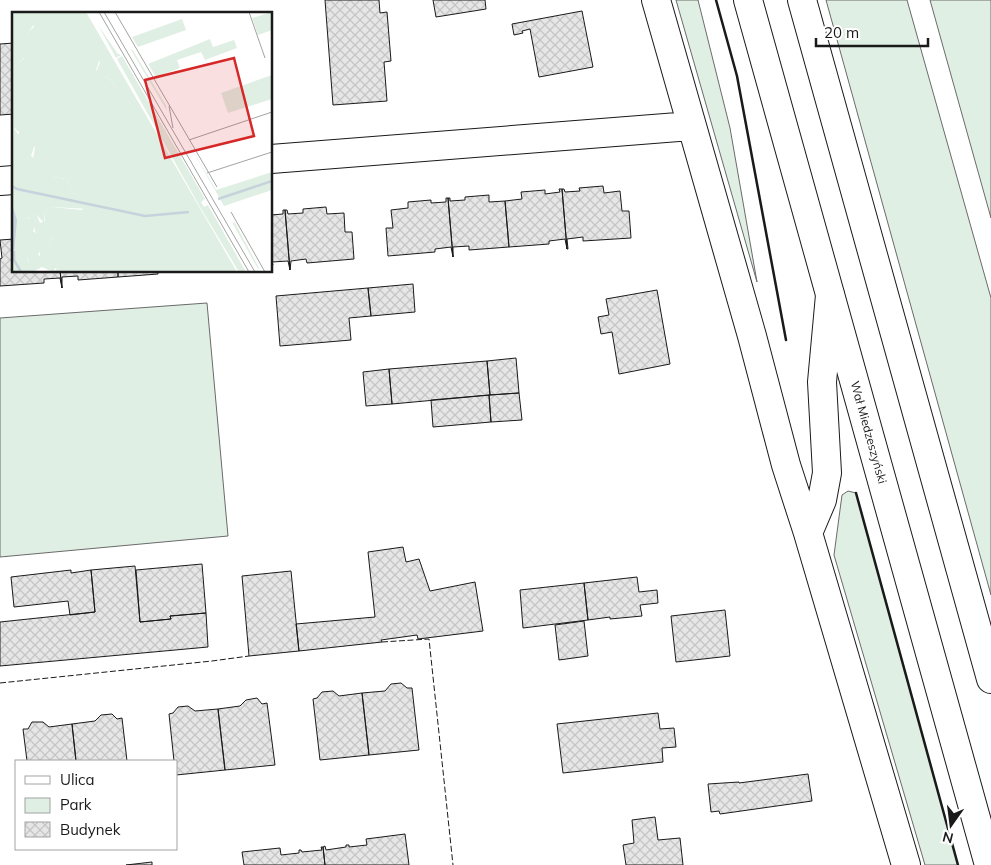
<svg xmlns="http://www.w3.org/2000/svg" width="991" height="865" font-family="Mulish,sans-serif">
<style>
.green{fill:#e0efe3;stroke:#6a6a6a}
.building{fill:url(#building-cross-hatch);stroke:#1a1a1a}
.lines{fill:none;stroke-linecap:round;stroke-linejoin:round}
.minor-casing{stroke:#1a1a1a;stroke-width:30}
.major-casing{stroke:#1a1a1a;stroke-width:30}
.minor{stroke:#fff;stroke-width:28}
.major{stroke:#fff;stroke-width:28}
.fence{stroke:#1a1a1a;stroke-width:1;stroke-dasharray:6 2.5;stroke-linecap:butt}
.wall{stroke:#1a1a1a;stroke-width:2.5}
.labels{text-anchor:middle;stroke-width:4;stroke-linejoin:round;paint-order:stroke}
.street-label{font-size:12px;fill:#1a1a1a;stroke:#fff}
.inset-river{fill:none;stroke:#c6d2dc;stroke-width:2.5}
.inset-road{fill:none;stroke:#a3a3a3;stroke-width:1}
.view{fill:#d62828;fill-opacity:0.15;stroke:#d62828;stroke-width:2.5}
.inset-edge{fill:none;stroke:#1a1a1a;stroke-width:2.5}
</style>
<defs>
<pattern id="building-cross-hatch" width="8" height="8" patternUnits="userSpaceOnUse" patternTransform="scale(1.25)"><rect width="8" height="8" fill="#e6e6e6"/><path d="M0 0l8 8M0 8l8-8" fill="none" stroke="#c5c5c5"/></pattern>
</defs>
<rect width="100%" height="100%" fill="#fff"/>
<path class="green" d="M676 0H698L730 128 757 282Z
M826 0H907L991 298V595Z
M930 0H991V218Z
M207 303 228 536 0 557V318Z
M848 491 856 493 958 865H925L834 555 842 495Z"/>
<path class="building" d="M325 0H379L380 13 387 12 391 61 384 62 387 101 333 105Z
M433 0H485L486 9 436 17Z
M582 11 593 67 539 77 530 29 522 31 523 33 514 35 512 24Z
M14 43V114L0 115V44Z
M603 186 604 193 620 191 622 211H629L631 238 583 241V237L567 239 568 249H567L562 189H564L565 192 580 191 579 188Z
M559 189H562L567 249 565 239 549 241V244L509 247 505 201 522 199 521 192 545 190V194L560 192Z
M489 195V202L505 201 509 247 469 250V246L453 247V257L448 198H450V201L465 200V197Z
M446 198H448L453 257 451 247 435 249V252L388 256 386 228H393L391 210 408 208V202L431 200V203L446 202Z
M326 207 327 214 344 213 345 232H352L354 259 307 263 306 259 291 261 290 270 285 210H287L288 214 303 213V209Z
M283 210H285L290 270 288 261 272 262 273 265H271V215L283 214Z
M14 239V271H60L62 288 60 278 44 279V283L0 286V259L2 258 0 240Z
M60 271H118V277L78 280V276L62 277V288Z
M118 271H158V274L118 277Z
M413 284 415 312 371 316 368 288Z
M368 288 371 316 349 318 351 340 280 346 276 296Z
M657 290 670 364 619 374 612 332 601 334 598 317 609 315 606 299Z
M516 358 519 393 490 395 487 361Z
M487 361 490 395 392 404 389 369Z
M389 369 392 404 366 406 363 372Z
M519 393 522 420 491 422 489 395Z
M489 395 491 422 433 427 431 400Z
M403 547 406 562 419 559 430 591 475 582 483 631 418 639 417 635 381 640 382 642 299 651 296 624 375 617 368 552Z
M202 564 206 613 170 616 171 619 140 622 136 570Z
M135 566 140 622 171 619 170 616 206 613 208 647 0 666V622L95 612 91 570Z
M71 570V573L91 570 95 612 70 615 68 601 14 607 11 577Z
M291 571 299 651 249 656 242 576Z
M637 577 639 592 657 590 658 603 640 605 642 616 610 619V617L588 620 584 583Z
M584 583 588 620 523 628 520 590Z
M725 610 730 656 676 662 671 616Z
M584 621 588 656 559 660 555 625Z
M401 683 407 688H412L419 750 369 755 362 693 385 691 391 684Z
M333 691 339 696 362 693 369 755 320 760 313 699 317 698 322 692Z
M257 698 262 704 267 703 275 765 225 770 218 709 240 706 246 700Z
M188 706 195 711 218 709 225 770 176 775V761H174L169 714 173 713 178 707Z
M658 713 660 729 674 728 676 747 662 748 663 762 563 773 557 724Z
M112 714 117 719 122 718 127 761H76L72 724 95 721 101 715Z
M32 722H43L49 727 72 724 76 761H27L23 729H28Z
M808 774 812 801 720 814 719 811 711 812 708 784 739 782V783Z
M655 817 658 840 680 838 683 865H626L623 845 634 843 632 820Z
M405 834 409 865H325L323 847 325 846 326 850 346 847V845H349V847L367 845 366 839Z
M321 847H323L325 865H244L242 852 280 848 281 855 299 853V850H301L302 852 322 850Z
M152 862V865H126Z"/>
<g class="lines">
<defs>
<path id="minor" d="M656 0 752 336 786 465 808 533 906 865
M271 159 691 126
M0 181 14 180
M808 533 822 500 827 473 822 382 830 295"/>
<g id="major">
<path id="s1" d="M748 0 989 865"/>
<path d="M802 0 991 679"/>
</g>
</defs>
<use href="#minor" class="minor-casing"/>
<use href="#major" class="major-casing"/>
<use href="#minor" class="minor"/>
<use href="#major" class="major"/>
<path class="fence" d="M382 642 429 639 453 865
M0 683 212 661 249 656"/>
<path class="wall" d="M716 0 737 76 786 340
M856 493 958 865"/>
</g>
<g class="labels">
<g class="street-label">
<text dy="4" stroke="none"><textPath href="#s1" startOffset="449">Wał Miedzeszyński</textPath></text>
</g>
</g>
<g transform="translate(12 12)">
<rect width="260" height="260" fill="#fff"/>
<path d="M27 0H74L225 260H41L45 257 28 246V239H34L41 224 49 229 39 216 29 227 24 223 22 214 16 210 18 204 25 203 28 211 33 209V200L41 195 69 198 81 192 62 182 55 167 40 165 38 157 21 147 23 135 0 114V58L12 46 17 19 22 15 18 2ZM87 49 106 76 94 64 91 67 82 65ZM260 0V18L246 23 240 6ZM170 7 174 18 126 35 120 25ZM86 13 106 42 109 43 104 46ZM198 27 201 35 222 28 225 36 193 48 189 40 165 48 168 56 144 65 136 52ZM120 37 154 93 155 99 119 38ZM110 44 193 187 189 190 192 195 196 193 234 260H227L188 195 105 47ZM260 63V87L216 101 209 81ZM167 115 204 178 260 160V178L212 194ZM220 210 223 211 247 256 246 257Z" fill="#e0efe3" fill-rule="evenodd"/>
<path d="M0 0H27L18 2 23 11 17 19 14 43 1 58ZM92 42 110 74 106 76 94 64 85 75 81 72ZM15 59 20 60 28 67 25 74 22 75 15 67ZM16 82 30 94 26 101 14 100 19 94 13 87ZM0 114 6 122 14 117 22 122 25 126 19 144 28 150 38 151 40 165 55 167 62 182 81 189 76 197 41 195 33 200 32 211 25 203 16 206 23 214 21 219 29 226 39 216 48 218 53 223 49 230 41 224 34 239H28L26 243 46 252 41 260 30 255 20 260 15 245 11 260H0Z" fill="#e0efe3"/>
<path d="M90 45 94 46 100 58H88L83 74 78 75 80 62 85 58ZM0 151 3 168 10 177 3 184 2 192 7 207 5 234 13 242 21 260H7L0 253Z" fill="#e0efe3"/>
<path d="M0 192 5 208 2 240 0 234Z" fill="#c6d2dc"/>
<path class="inset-river" d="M0 174 5 177 133 204 177 200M206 187 260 169M2 239V248L9 260"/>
<path class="inset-road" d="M87 0 237 260M92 0 243 260M103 0 205 175M237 0 253 46M157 94 161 116M177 128 260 100M195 161 260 140M219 200 253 260"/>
<path class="view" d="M222 46 242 124 153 146 133 68Z"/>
<rect width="260" height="260" class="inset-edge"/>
</g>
<rect x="15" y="760" width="162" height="90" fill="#ffffff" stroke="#a3a3a3"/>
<rect x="25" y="776" width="25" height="8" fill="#ffffff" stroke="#a3a3a3"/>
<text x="60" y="785" font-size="15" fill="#1a1a1a">Ulica</text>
<rect x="25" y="798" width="25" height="15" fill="#e0efe3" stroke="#a3a3a3"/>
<text x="60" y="810" font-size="15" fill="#1a1a1a">Park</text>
<rect x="25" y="822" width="25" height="15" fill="url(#building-cross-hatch)" stroke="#a3a3a3"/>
<text x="60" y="835" font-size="15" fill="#1a1a1a">Budynek</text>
<g transform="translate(951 825) rotate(194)" stroke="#ffffff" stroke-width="4" paint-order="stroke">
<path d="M0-4L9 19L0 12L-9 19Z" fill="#1a1a1a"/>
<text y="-8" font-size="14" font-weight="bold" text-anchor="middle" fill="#1a1a1a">N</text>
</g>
<path d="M816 38v8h112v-8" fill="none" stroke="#1a1a1a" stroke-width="2.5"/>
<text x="824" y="38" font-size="15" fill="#1a1a1a" stroke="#ffffff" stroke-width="4" paint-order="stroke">20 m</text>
</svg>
